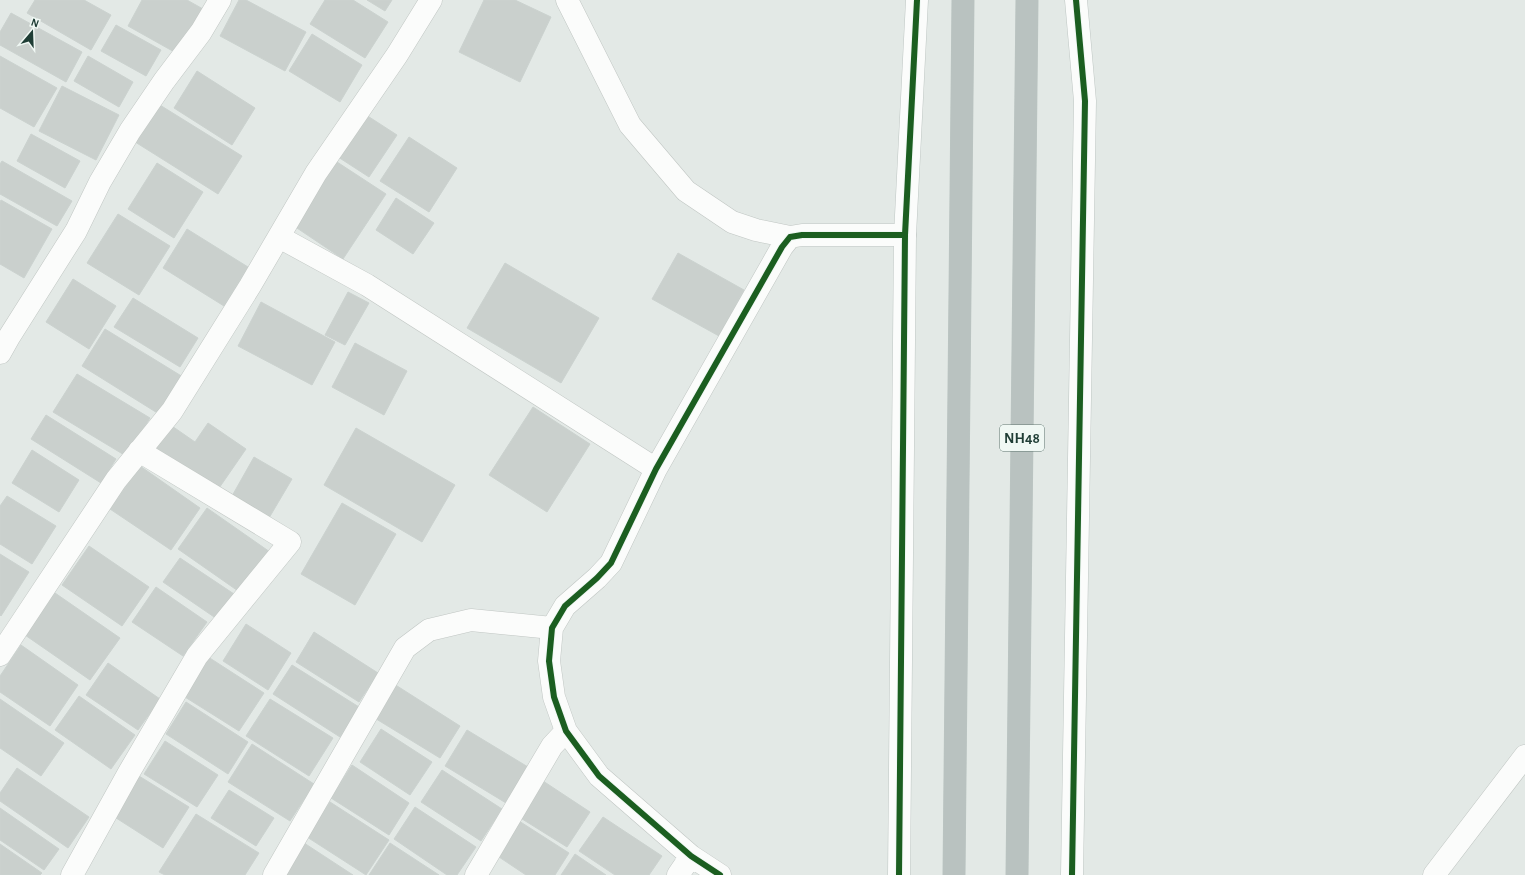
<svg xmlns="http://www.w3.org/2000/svg" width="1525" height="875" font-family="'Alegreya Sans',sans-serif">
<style>
.building{fill:#cad0cd;stroke:#cbd2cf}
.lines{fill:none;stroke-linecap:round;stroke-linejoin:round}
.street-casing{stroke:#c0c6c3;stroke-width:23}
.secondary-casing{stroke:#bec6c3;stroke-width:23}
.highway-casing{stroke:#bbc5c2;stroke-width:23}
.street{stroke:#fbfcfb;stroke-width:22}
.secondary{stroke:#fbfcfb;stroke-width:22}
.highway{stroke:#b9c2c0;stroke-width:22}
.cycleway-casing{stroke:#f0f8f4;stroke-width:8}
.cycleway{stroke:#1b5e20;stroke-width:6}
.labels{text-anchor:middle;stroke-width:3;stroke-linejoin:round;paint-order:stroke}
.shield{fill:#f0f8f4;stroke:#5e756e;stroke-width:1}
.shield-label{font-size:15px;font-weight:bold;fill:#1f3d35}
</style>
<rect width="100%" height="100%" fill="#e3e9e6"/>
<path class="building" d="M35 0H84L111 15 91 50 27 13Z
M142 0H187L203 9 178 54 128 26Z
M239 0H246L306 32 285 71 220 36Z
M325 0H353L388 22 365 58 310 24Z
M367 0H392L385 11Z
M484 0H515L551 17 520 82 459 52Z
M11 13 82 52 66 82 0 45V32Z
M116 25 161 50 146 76 101 51Z
M312 34 362 65 340 102 289 71Z
M0 56 57 88 34 127 0 108Z
M88 56 133 82 119 107 74 81Z
M197 71 255 108 232 145 174 108Z
M62 86 119 115 96 160 39 131Z
M155 102 242 156 218 194 132 140Z
M363 113 397 135 369 177 335 155Z
M31 134 80 161 65 188 17 161Z
M409 137 457 168 429 212 380 181Z
M334 160 386 194 343 259 291 224Z
M2 161 72 201 57 226 0 194V164Z
M157 163 203 192 174 238 128 209Z
M396 198 434 223 413 254 376 230Z
M1 200 52 229 24 278 0 264V202Z
M118 214 170 246 139 295 87 263Z
M187 229 248 267 224 306 163 268Z
M678 253 744 290 719 336 652 299Z
M505 263 599 318 561 383 467 328Z
M73 279 116 306 89 349 46 322Z
M348 292 369 303 345 345 325 335Z
M133 298 198 338 180 367 114 327Z
M261 302 335 342 312 385 238 346Z
M105 329 183 377 159 414 82 366Z
M355 343 407 371 384 415 332 387Z
M77 374 150 418 126 456 53 412Z
M533 407 590 444 547 512 489 475Z
M46 415 116 459 101 483 31 439Z
M208 423 246 449 217 491 153 447 169 424 195 442Z
M356 428 455 485 422 542 324 485Z
M32 450 79 480 59 512 12 483Z
M254 457 292 479 269 518 232 496Z
M140 466 200 508 171 550 110 509Z
M7 496 56 526 32 564 0 544V506Z
M342 503 396 534 355 605 301 574Z
M207 508 270 552 241 593 178 549Z
M89 546 149 587 122 626 62 585Z
M0 554 29 572 1 616 0 615Z
M180 558 237 596 220 621 163 582Z
M156 587 207 622 183 656 132 622Z
M55 593 120 638 90 680 25 635Z
M246 624 291 653 268 690 223 661Z
M314 632 378 673 359 702 296 662Z
M21 645 78 685 50 726 0 692V676Z
M202 653 264 693 239 731 177 692Z
M108 663 160 699 138 730 86 695Z
M292 665 359 707 340 737 273 694Z
M394 684 460 726 440 758 373 717Z
M79 696 135 735 111 769 55 730Z
M0 699 64 743 41 776 0 748Z
M270 699 333 738 309 776 246 736Z
M186 702 248 742 228 774 166 734Z
M381 729 432 762 410 795 360 762Z
M467 730 533 770 511 806 445 766Z
M165 741 218 775 197 807 144 774Z
M252 744 314 784 290 821 228 782Z
M352 765 409 803 389 835 331 798Z
M17 768 89 817 68 848 0 801V793Z
M442 770 502 809 481 841 421 802Z
M139 776 189 807 163 848 113 816Z
M543 781 590 812 567 847 519 817Z
M229 790 274 818 256 846 211 818Z
M330 802 389 840 366 875 307 837Z
M415 807 476 847 457 875H447L394 839Z
M0 808 59 849 44 870 0 840Z
M196 814 259 853 245 875H165L159 872Z
M603 817 662 856 649 875H615L579 851Z
M519 821 569 853 555 875H526L496 855Z
M301 841 353 875H279Z
M390 843 439 875H369Z
M0 844 42 873 40 875H0Z
M575 854 606 875H561Z"/>
<g class="lines">
<defs>
<path id="street" d="M567 0 630 125 686 191 732 222 756 230 790 237
M279 237 367 285 656 469
M0 353 9 337 76 231 100 182 130 131 164 81 201 32 220 0
M0 655 116 480 172 411 250 286 316 173 397 55 431 0
M72 875 128 774 197 656 290 542 139 451
M274 875 405 648 429 630 471 620 552 628
M476 875 552 746 566 731
M678 875 691 856
M720 875 691 856 599 776 566 731 554 697 549 661 552 628 565 606 597 578 611 563 656 469 782 247 790 237 802 235H905
M1434 875 1525 756"/>
<path id="secondary" d="M899 875 905 235 917 0
M1072 875 1085 101 1076 0"/>
<path id="highway" d="M954 875 963 0
M1017 875 1027 0"/>
</defs>
<use href="#street" class="street-casing"/>
<use href="#secondary" class="secondary-casing"/>
<use href="#highway" class="highway-casing"/>
<use href="#street" class="street"/>
<use href="#secondary" class="secondary"/>
<use href="#highway" class="highway"/>
<defs>
<path id="cycleway" d="M720 875 691 856 599 776 566 731 554 697 549 661 552 628 565 606 597 578 611 563 656 469 782 247 790 237 802 235H905
M899 875 905 235 917 0
M1072 875 1085 101 1076 0"/>
</defs>
<use href="#cycleway" class="cycleway-casing"/>
<use href="#cycleway" class="cycleway"/>
</g>
<g class="labels">
<rect class="shield" x="1000" y="425" width="44" height="26" rx="3"/>
<g class="shield-label">
<text x="1022" y="443">NH48</text>
</g>
</g>
<g transform="translate(32 32) rotate(19)" stroke="#f0f8f4" stroke-width="3" paint-order="stroke">
<path d="M0-3L7 15L0 10L-7 15Z" fill="#1f3d35"/>
<text y="-6" font-size="11" font-weight="bold" text-anchor="middle" fill="#1f3d35">N</text>
</g>
</svg>
